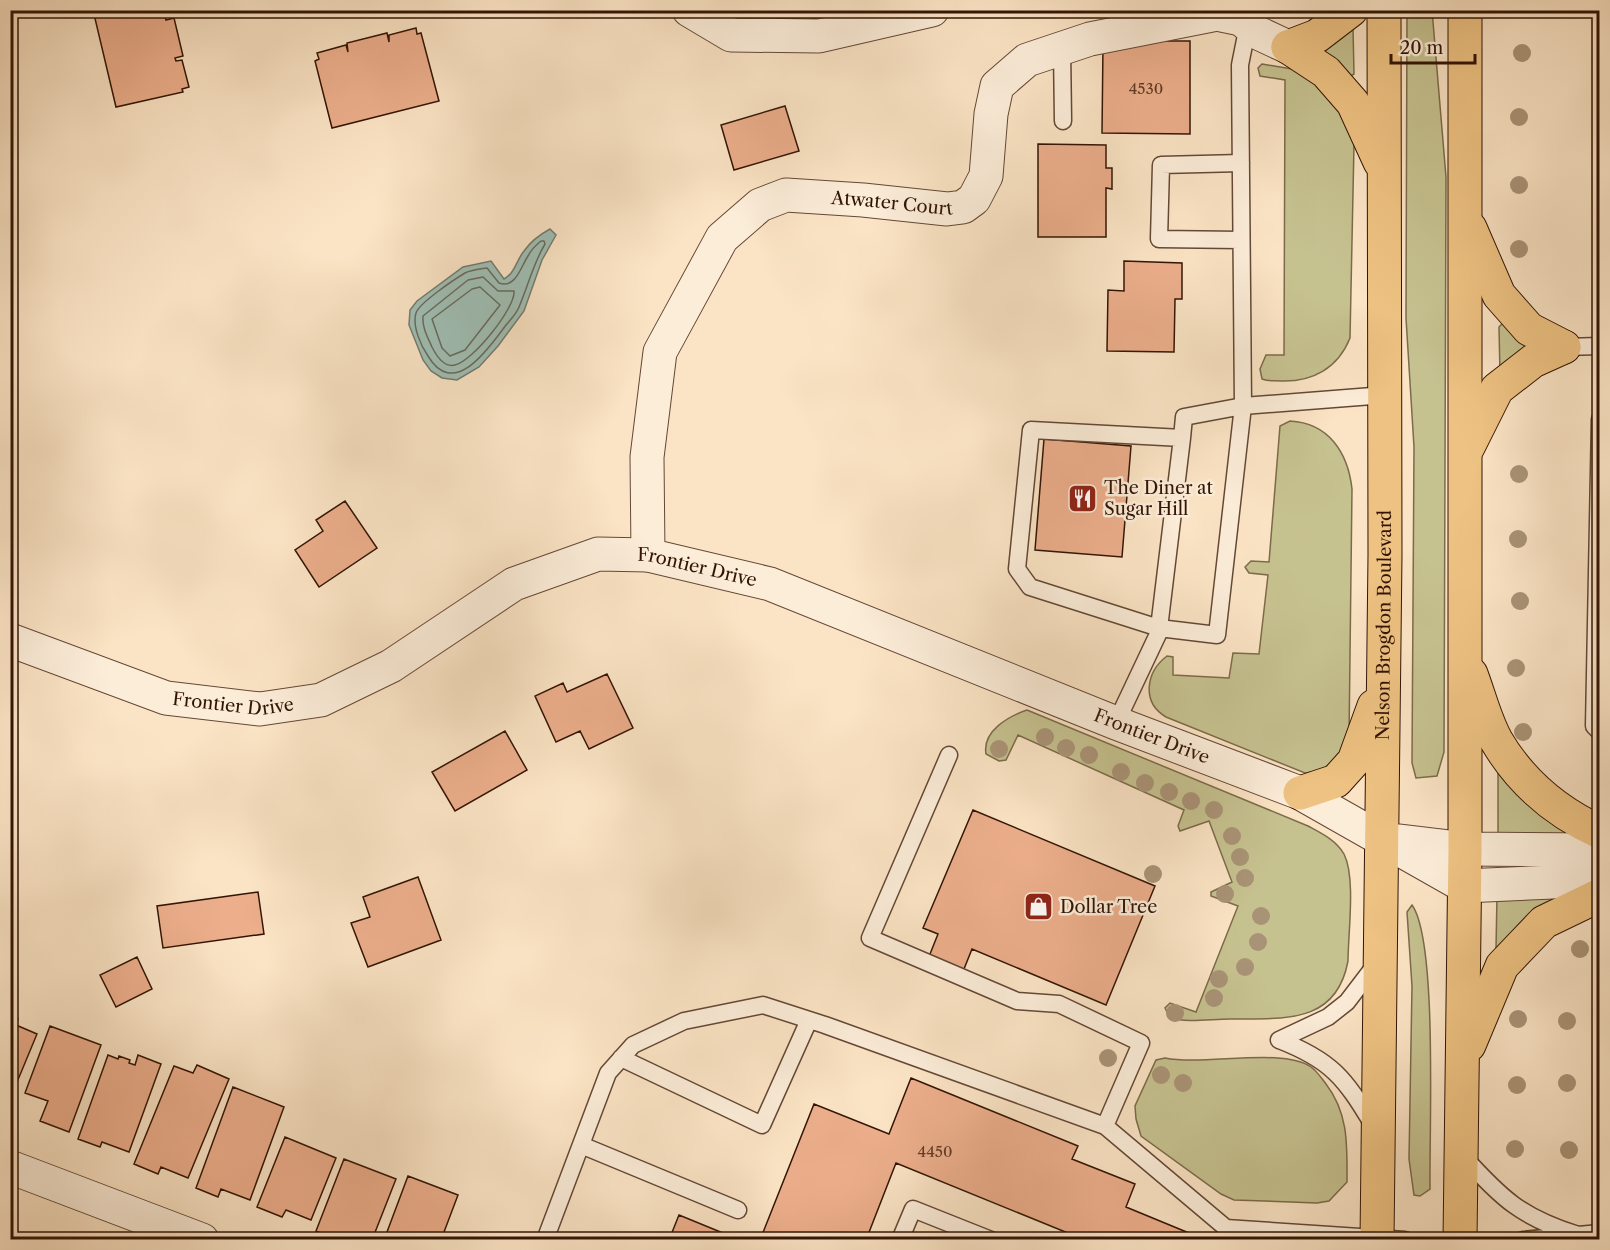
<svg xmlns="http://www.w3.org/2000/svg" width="1610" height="1250" font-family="'Libre Caslon Text',serif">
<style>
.green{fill:#c6c290;stroke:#7c6b4a;stroke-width:1.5}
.water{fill:#9fbfb5;stroke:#737b6f;stroke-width:1.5}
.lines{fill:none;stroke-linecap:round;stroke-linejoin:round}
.shore{stroke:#686a5d;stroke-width:1.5}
.building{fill:#ecae8b;stroke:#321405;stroke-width:1.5}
.lane-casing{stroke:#644835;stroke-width:19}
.street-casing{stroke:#644835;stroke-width:35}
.highway-casing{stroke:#321405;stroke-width:35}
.lane{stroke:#fcedd9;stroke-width:16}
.street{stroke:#fcedd9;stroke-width:33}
.highway{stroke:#eec282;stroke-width:33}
.tree{fill:#a99376}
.labels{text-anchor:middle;stroke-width:5;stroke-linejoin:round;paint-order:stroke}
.number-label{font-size:15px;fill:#603a26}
.street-label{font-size:18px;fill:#321405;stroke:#fcedd9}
.poi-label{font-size:18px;fill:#321405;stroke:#fcedd9;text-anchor:start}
</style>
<rect width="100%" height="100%" fill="#fbe4c5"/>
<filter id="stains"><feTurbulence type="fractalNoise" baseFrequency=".00333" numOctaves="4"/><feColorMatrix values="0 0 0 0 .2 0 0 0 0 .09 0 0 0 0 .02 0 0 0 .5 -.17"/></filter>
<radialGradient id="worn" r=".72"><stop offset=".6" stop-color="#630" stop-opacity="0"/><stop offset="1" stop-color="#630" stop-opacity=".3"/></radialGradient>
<path class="green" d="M840 10 841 14 806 20 740 11Z
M1432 10 1446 177 1444 752 1437 776 1416 778 1412 763 1414 447 1406 318 1407 11Z
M1353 28 1354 74 1349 77 1312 46Z
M1262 64 1298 70 1330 91 1354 144 1350 338C1338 368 1313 382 1281 381 1274 380 1269 382 1262 379L1260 369 1266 355H1284L1285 80 1260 76 1258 68Z
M1503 323 1533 344 1500 374 1499 327Z
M1290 421C1329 423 1348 453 1352 489L1349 739C1337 759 1330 771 1305 773L1166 717C1141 702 1146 672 1167 656L1173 657V675L1229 678 1233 653 1259 654 1268 575 1249 573 1245 567 1251 561 1269 562 1280 426Z
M1027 710 1308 826C1321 833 1336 840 1344 854 1356 878 1348 933 1348 961 1336 1026 1281 1018 1230 1019 1211 1019 1188 1023 1170 1018L1165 1008 1170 1003 1196 1012 1238 906 1211 896V892L1232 882 1209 821 1180 831 1178 826 1184 810 1018 735 1006 760 999 761 986 754C982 731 1009 716 1027 710Z
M1498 772 1575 834 1503 836 1498 833Z
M1568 891 1496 949 1497 895Z
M1412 905C1438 941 1429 1136 1430 1189L1420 1196 1414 1195 1409 1159 1412 986 1407 912Z
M1165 1058C1204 1066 1282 1047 1311 1067 1317 1071 1322 1079 1326 1084 1349 1114 1347 1146 1347 1182L1329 1201 1317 1203 1234 1200 1221 1194 1141 1136 1136 1119 1135 1106 1156 1060Z"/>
<path class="water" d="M550 229 556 235 542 260 524 311 498 346 479 367 457 380 442 378 431 371 423 360 409 325 410 310 417 301 463 267 491 261 504 279C515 273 516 261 524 251 531 241 539 235 550 229Z"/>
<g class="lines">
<path class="shore" d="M541 241H544L545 244C533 264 528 286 519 307 516 315 508 322 503 329 486 352 453 398 428 356 421 346 412 326 416 313 419 303 455 279 465 273 471 270 480 269 487 268L499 283C516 289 521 266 528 256 531 250 536 245 541 241Z
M483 277 498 291H514C516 307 473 361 455 365 444 368 436 355 432 347 427 336 422 327 423 316L468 280Z
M480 287 500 305 465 350 450 356 442 348 432 319 472 289Z"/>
</g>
<path class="building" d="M93 10H170L171 15 165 17 166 20 174 18 183 56 175 58 176 61 182 60 189 87 182 89 183 92 116 107Z
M416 28 417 34 421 33 439 101 332 128 315 61 319 59 317 53 346 45 348 52 347 43 387 33 389 42V35Z
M1127 41H1190V134L1102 133 1103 45Z
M785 106 799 151 734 170 721 125Z
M1038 144 1106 145V168H1112V189L1106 188V237H1038Z
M1124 261 1182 263V299H1175L1174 352 1107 351 1108 290 1124 291Z
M1044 439 1131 446 1122 557 1035 550Z
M345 501 377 548 319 587 295 550 323 531 316 520Z
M607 674 633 728 589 749 580 731 556 742 535 696 563 683 567 692Z
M505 731 527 770 455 811 432 772Z
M973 810 1155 886 1106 1005 972 949 962 974 928 959 938 934 923 928Z
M418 877 441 940 368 967 351 923 370 917 363 897Z
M258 892 264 934 163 948 157 906Z
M137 957 152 989 116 1007 100 975Z
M10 1016 18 1019 16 1025 37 1034 10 1099Z
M50 1026 101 1045 69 1132 40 1121 48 1101 25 1093Z
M108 1055 118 1059 119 1056 130 1060 129 1063 135 1065 138 1055 161 1064 129 1152 102 1142 100 1147 78 1139Z
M197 1065 229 1079 188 1178 161 1167 158 1174 134 1164 174 1066 193 1073Z
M911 1078 1078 1146 1072 1159 1135 1184 1126 1207 1206 1240H1085L896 1163 866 1240H760L814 1104 889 1134Z
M233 1087 284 1107 250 1200 221 1189 218 1197 196 1188Z
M285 1137 336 1158 311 1220 286 1210 282 1217 257 1207Z
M344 1159 396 1179 372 1240H362L345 1233 342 1240H338L316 1231Z
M408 1176 458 1195 441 1240H384Z
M679 1215 740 1240H669Z"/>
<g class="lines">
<defs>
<path id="lane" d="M1248 25 1240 65 1243 406 1385 395
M1062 48 1063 121
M1241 163 1161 165 1159 239 1241 240
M1564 347 1600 346
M1600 419 1594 726 1600 732
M1116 723 1159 632V628L1182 438 1184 417 1243 406 1217 635 1159 628 1030 587 1017 569 1031 430 1182 438
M949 755 870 938 1017 1001 1059 1004 1141 1043 1105 1126 1226 1228 1405 1240
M1279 1040C1331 1060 1345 1078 1373 1125
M1279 1040 1328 1017 1347 1002 1376 964
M621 1058 762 1125 809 1020
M581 1145 738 1210
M1463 1156C1502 1199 1521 1217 1578 1235
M545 1240 608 1073 633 1045 684 1021 763 1005 825 1025 1105 1126
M900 1240 913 1209 991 1240
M1523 1240 1600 1233"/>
<g id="street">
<path d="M689 10 731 35 819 36 932 10"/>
<path id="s1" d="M648 555 647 457 660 352 722 238 760 205 786 195 863 200 947 209 963 207 974 199 986 176 991 114 997 86 1027 60 1090 39 1217 14 1241 19 1258 33 1288 47"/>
<path id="s2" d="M10 640 166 698 260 709 321 700 391 666 514 584 598 554 648 555 770 584 1116 723 1300 793 1464 886 1600 880"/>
<path d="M1398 841 1465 849 1600 850"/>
<path d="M10 1167 202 1240"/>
</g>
<g id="highway">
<path d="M1288 47 1326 72 1353 103 1380 162"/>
<path d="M1288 47 1317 36 1351 10"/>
<path d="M1470 228 1499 295 1529 329 1564 347"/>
<path d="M1468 447 1497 389 1533 361 1564 347"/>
<path d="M1471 674C1479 695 1485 720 1496 740 1520 781 1556 812 1600 832"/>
<path d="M1300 793 1336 781 1354 761 1374 706"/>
<path d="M1469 1045 1502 966 1544 922 1600 895"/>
<path id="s3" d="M1377 1240 1385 555 1384 10"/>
<path d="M1460 1240 1465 849V10"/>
</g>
</defs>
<use href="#lane" class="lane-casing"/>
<use href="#street" class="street-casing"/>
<use href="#highway" class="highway-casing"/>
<use href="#lane" class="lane"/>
<use href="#street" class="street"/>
<use href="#highway" class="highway"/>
</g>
<g class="tree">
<circle cx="1522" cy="53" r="9"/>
<circle cx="1519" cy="117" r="9"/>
<circle cx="1519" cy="185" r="9"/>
<circle cx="1519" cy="249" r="9"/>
<circle cx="1519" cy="474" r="9"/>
<circle cx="1518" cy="539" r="9"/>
<circle cx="1520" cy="601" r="9"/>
<circle cx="1516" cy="668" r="9"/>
<circle cx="1523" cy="732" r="9"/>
<circle cx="1045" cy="737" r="9"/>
<circle cx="1066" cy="748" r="9"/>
<circle cx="999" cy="749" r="9"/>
<circle cx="1089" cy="755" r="9"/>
<circle cx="1121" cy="772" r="9"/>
<circle cx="1145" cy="783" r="9"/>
<circle cx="1169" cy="792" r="9"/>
<circle cx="1191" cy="801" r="9"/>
<circle cx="1214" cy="810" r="9"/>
<circle cx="1232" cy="836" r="9"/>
<circle cx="1240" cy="857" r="9"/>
<circle cx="1153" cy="874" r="9"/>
<circle cx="1245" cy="878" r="9"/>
<circle cx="1225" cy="894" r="9"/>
<circle cx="1261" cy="916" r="9"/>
<circle cx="1258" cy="942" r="9"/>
<circle cx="1580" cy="949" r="9"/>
<circle cx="1245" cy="967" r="9"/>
<circle cx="1219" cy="979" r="9"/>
<circle cx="1214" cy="998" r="9"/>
<circle cx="1175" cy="1013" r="9"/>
<circle cx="1518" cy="1019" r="9"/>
<circle cx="1567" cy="1021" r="9"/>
<circle cx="1108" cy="1058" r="9"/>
<circle cx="1161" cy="1075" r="9"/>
<circle cx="1183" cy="1083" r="9"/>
<circle cx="1567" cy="1083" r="9"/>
<circle cx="1517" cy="1085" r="9"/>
<circle cx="1515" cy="1149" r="9"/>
<circle cx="1569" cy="1150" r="9"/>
</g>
<defs>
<symbol id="restaurant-square" viewBox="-11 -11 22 22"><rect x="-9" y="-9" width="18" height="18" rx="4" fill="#8f2418" stroke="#fcedd9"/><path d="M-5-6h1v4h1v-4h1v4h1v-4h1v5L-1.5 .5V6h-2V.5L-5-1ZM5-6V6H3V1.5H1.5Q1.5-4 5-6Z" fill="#fff"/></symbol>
<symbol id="shop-square" viewBox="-11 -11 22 22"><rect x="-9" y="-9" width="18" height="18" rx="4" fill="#8f2418" stroke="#fcedd9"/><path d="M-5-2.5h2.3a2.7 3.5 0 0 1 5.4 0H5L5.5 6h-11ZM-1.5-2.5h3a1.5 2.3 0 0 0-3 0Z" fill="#fff"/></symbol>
</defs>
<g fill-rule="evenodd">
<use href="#restaurant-square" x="1066" y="482" width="33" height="33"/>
<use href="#shop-square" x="1022" y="890" width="33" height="33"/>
</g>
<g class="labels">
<g class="number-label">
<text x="1146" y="94">4530</text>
<text x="935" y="1157">4450</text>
</g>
<g class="street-label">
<text dy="6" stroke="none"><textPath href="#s1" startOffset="518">Atwater Court</textPath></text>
<text dy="6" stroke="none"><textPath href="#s2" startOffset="738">Frontier Drive</textPath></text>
<text dy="6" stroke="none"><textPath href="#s3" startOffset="615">Nelson Brogdon Boulevard</textPath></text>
<text dy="6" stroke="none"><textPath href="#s2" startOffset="234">Frontier Drive</textPath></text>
<text dy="6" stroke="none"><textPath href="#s2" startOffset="1224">Frontier Drive</textPath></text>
</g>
<g class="poi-label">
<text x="1104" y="494">The Diner at<tspan x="1104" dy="21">Sugar Hill</tspan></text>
<text x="1060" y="913">Dollar Tree</text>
</g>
</g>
<rect width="1610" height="1250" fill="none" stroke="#fbe4c5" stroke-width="36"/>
<rect x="12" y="12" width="1586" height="1226" fill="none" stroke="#321405" stroke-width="3"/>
<rect x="18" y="18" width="1574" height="1214" fill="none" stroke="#321405" stroke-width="1.5"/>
<path d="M1391 54v9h84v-9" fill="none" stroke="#321405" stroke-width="3"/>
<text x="1400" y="54" font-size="18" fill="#321405" stroke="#fcedd9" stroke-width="4.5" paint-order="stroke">20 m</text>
<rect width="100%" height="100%" filter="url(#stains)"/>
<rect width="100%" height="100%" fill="url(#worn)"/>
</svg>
